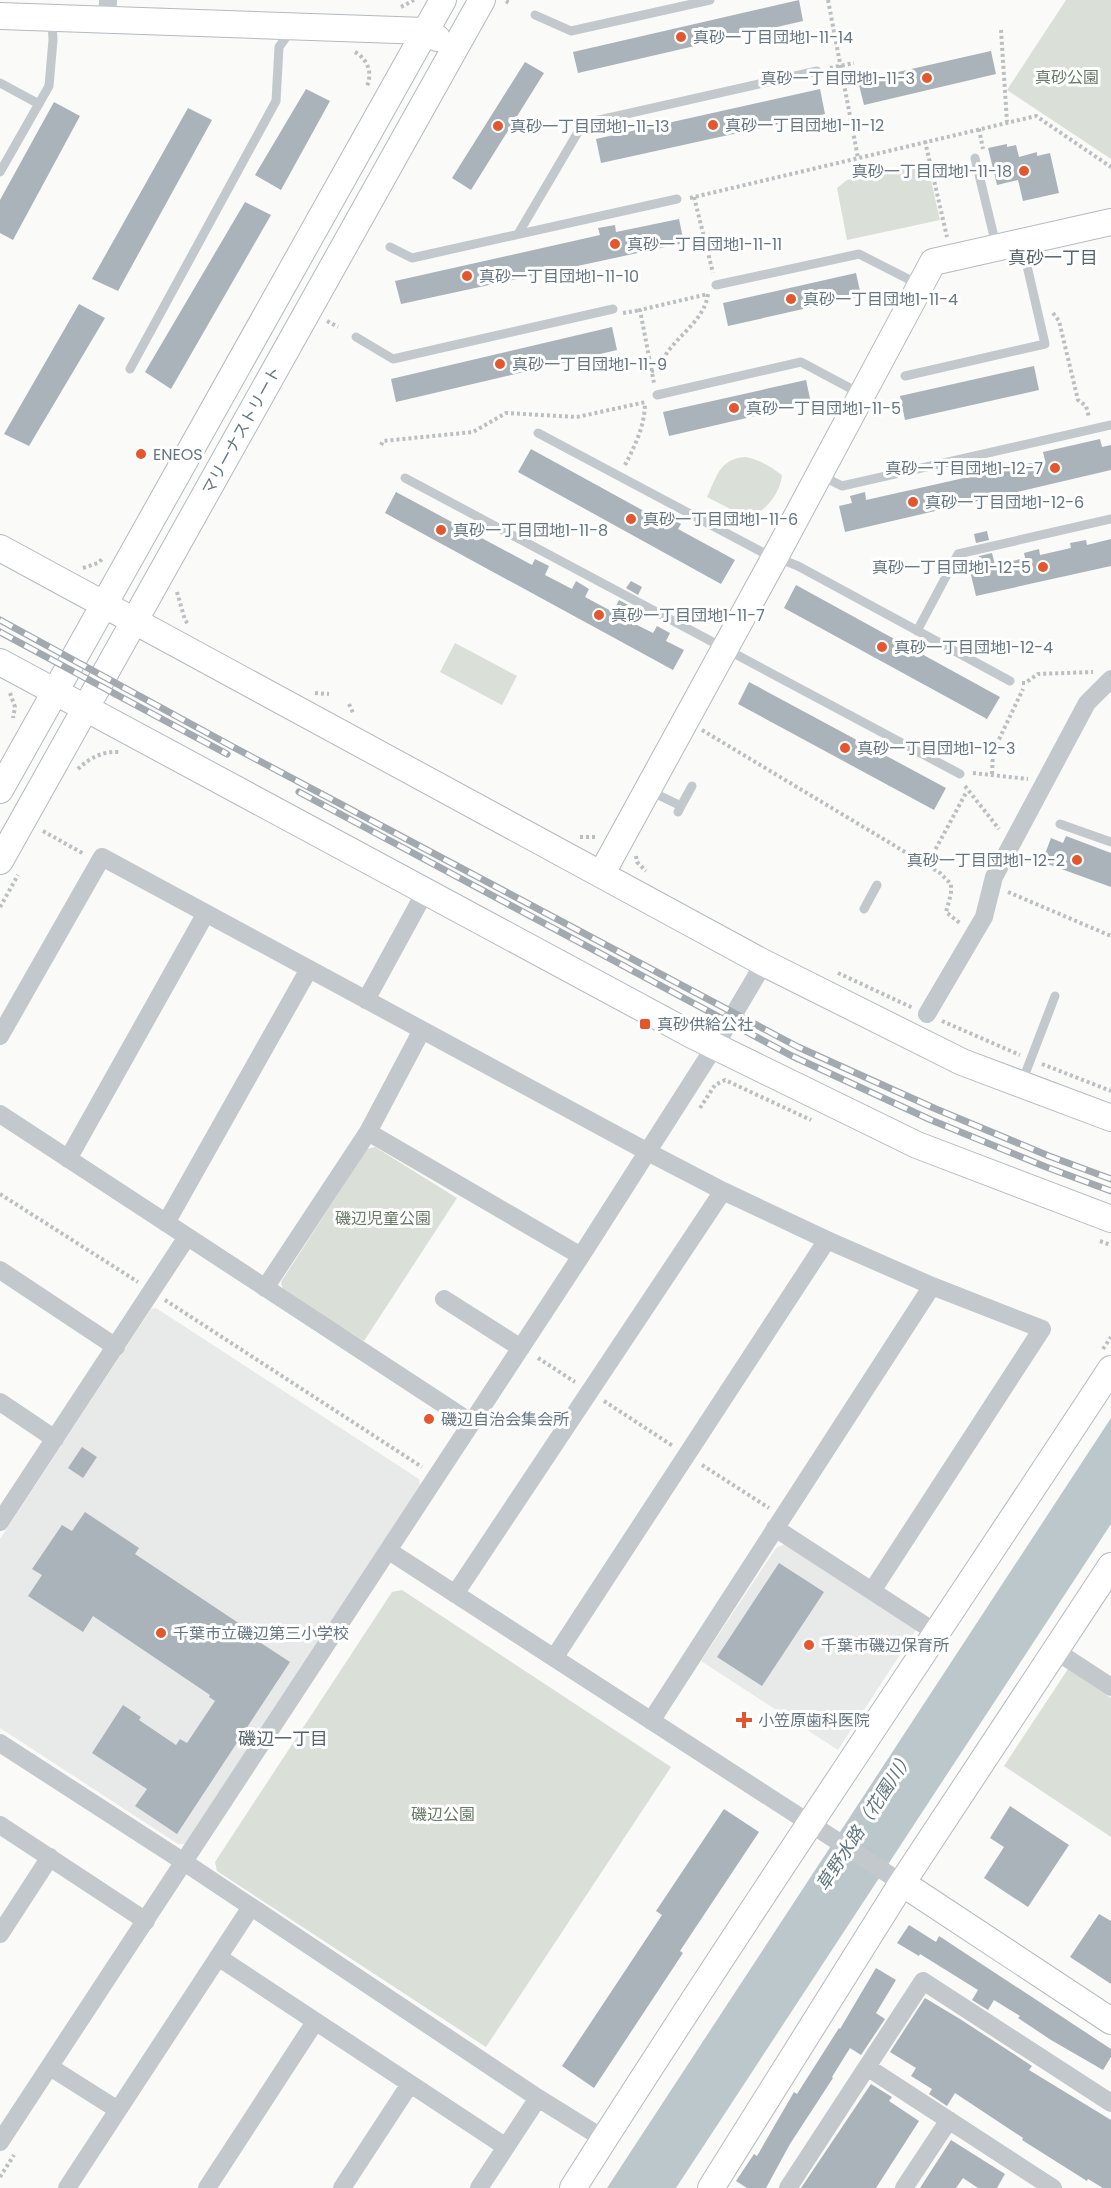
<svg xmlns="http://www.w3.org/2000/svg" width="1111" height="2188" font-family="Poppins,'Noto Sans JP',sans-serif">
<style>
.built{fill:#e8e9e9}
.green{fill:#dadfd7}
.water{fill:#bbc7cb}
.building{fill:#aab3b9}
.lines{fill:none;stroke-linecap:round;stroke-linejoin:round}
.secondary-casing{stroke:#b3babf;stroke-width:28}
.path{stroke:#bbbfc2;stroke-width:4;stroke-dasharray:3 3;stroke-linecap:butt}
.lane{stroke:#c3c8cc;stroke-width:9}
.street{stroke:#c3c8cc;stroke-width:18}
.secondary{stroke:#fff;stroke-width:26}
.rail-casing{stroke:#a2aab0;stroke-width:7}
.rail{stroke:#fff;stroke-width:4.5;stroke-dasharray:14;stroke-linecap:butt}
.poi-dot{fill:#e4572e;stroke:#fff;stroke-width:2}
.labels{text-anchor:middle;stroke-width:6;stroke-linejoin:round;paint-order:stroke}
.poi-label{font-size:16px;fill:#657683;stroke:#fff;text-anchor:start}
.park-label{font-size:16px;fill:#687a64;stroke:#fff}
.street-label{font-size:16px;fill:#657683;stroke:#fff}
.neighbourhood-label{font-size:18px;fill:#57646e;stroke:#fff}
.water-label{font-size:18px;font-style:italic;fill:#60757c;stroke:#fff}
</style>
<rect width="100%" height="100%" fill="#fafaf8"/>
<path class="built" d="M156 1308 419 1479 420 1485 185 1844H178L0 1728V1539L151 1309Z
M785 1544 916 1630 838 1750 701 1661 776 1548Z"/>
<path class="green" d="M1066 0H1111V159L1007 90Z
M927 163 940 220 847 240 837 188 847 180Z
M745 457C759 459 771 467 782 475 780 494 766 511 748 518L707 497C717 477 719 459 745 457Z
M455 643 517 676 502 705 440 672Z
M375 1147 457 1198 364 1341 283 1291 281 1282 367 1149Z
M402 1590 671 1767 486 2047 217 1871 215 1862 392 1592Z
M1068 1669 1111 1698V1837L1004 1766Z"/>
<path class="water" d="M1111 1418V1524L676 2188H607Z"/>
<path class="building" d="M799 0 803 21 578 73 573 52Z
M991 51 996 74 864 105 858 81Z
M525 62 544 73 471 190 452 178Z
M306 89 330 101 281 190 255 175Z
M820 89 825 114 601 163 596 139Z
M54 102 80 116 13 240 0 233V200Z
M188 108 212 120 118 291 92 279Z
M1007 144V147L1016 145 1019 157 1037 152V156L1050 153 1059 193 1023 201 1018 180 997 185 988 148Z
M245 202 271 215 171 389 145 372Z
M679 219 684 243 401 304 395 281 600 235 598 228 615 225 616 232Z
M856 273 861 296 728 326 723 303Z
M79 304 105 318 29 446 4 434Z
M612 327 617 350 396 402 391 379Z
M1034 366 1039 390 905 420 900 396Z
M806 380 811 403 669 436 663 412Z
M1100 439 1102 447 1111 445V470L845 532 839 506 852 503 850 496 865 492 866 500 1013 467 1045 460 1043 452Z
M531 449 664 522 667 516 681 524 678 529 735 560 721 584 518 472Z
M396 492 532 565 535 559 549 566 545 575 572 589 576 581 589 589 585 597 613 612 619 600 632 607 625 619 653 633 657 626 670 633 666 641 684 650 673 670 385 513Z
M987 531 989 540 976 543 974 534Z
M1111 539V566L976 596 970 571 981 568 979 556 992 553 995 565 1025 558 1024 553 1039 549 1040 555 1071 548 1070 543 1086 540 1087 545Z
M631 581 642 587 638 595 626 588Z
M796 585 1000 697 987 719 784 608Z
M749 682 946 788 934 810 738 704Z
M1066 836 1111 853V887L1042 862 1051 838 1063 843Z
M82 1447 97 1457 83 1478 68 1468Z
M85 1512 139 1548 135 1554 249 1630 247 1634 290 1662 177 1834 135 1806 147 1789 92 1753 123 1705 141 1717 139 1720 176 1745 180 1739 187 1743 215 1701 209 1697 210 1695 93 1616 83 1632 28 1596 42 1575 32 1569 62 1525 72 1531Z
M779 1563 824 1592 762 1686 717 1657Z
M1010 1806 1069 1845 1028 1907 984 1878 1004 1847 990 1838Z
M724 1809 759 1832 680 1951 683 1953 594 2088 562 2066 662 1915 656 1911Z
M1099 1914 1111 1921V1984L1070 1957Z
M909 1925 936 1942 939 1936 1111 2049V2057L1103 2070 1051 2040 1018 2018 1020 2016 994 2000 988 2010 972 2000 978 1990 920 1954 919 1956 897 1943Z
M876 1968 896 1980 876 2013 885 2019 861 2055 850 2048 832 2077 833 2078 790 2144 766 2188H747L736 2181 754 2154 757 2156 794 2092 797 2094 839 2028 840 2029Z
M925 1998 960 2019 1032 2066 1029 2070 1111 2120V2188H1103L1088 2179 1087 2181 1022 2140 1023 2138 955 2093 947 2106 929 2094 932 2089 911 2076 916 2068 890 2052Z
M871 2084 892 2097 889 2101 919 2121 876 2188H801Z
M951 2140 1005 2174 997 2188H978L963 2178 956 2188H920Z"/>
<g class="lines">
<defs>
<path id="secondary" d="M0 16 425 31 437 38
M0 548 764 963 962 1062 1111 1118
M0 662 692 1035 917 1145 1111 1219
M0 790 443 0
M0 861 482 0
M602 873 775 557 933 262 1111 222
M902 1883 1111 2021
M573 2188C748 1912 932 1642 1111 1369
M711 2188 902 1883 1111 1566"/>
</defs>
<use href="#secondary" class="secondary-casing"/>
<path class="path" d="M828 0 858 158
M506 1 511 4
M401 7 414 0
M1001 30 1007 122
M355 52C367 59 373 72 367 86
M830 68 854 63
M979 129 983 149
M925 141 947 237
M694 197 713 273
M690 198 1036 116 1111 167
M623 313 640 310
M1053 313 1059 321 1078 400 1086 406 1089 417
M327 321 338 327
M651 371 659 369C667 340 704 325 708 294L640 310 654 383
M381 445 383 441 473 432 506 413 577 417 646 402
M625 465C635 446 645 425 645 403
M83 568 98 563 103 558
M177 592 185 620 188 624
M1022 683H1025L1038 674 1093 672
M10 693 15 707 13 718
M315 693 329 694
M349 704 353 713
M702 730 940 873 951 884V894L946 912 961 924
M78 769C89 758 103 751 119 752
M973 773 1028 779
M992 774 993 752 1023 689
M965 786 999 829
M43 831 84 854
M580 837H597
M636 856 637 862 646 871
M927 865 967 791
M1008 892 1111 936
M0 907 18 875
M838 973 913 1008
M942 1021 1020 1055
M1042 1064 1111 1091
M700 1108 715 1085 725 1080 811 1120
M0 1194 138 1282
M1100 1241 1111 1245
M165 1300 422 1467
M1103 1349 1111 1337
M538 1358 575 1382
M604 1401 673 1446
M702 1465 769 1508
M0 2177 14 2155"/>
<path class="lane" d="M535 15 571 31 710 0
M0 83 39 104
M975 158 996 245
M0 172 49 86 53 40 52 21
M518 234 581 127 586 123 817 71
M390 247 412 258 677 199
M716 285 859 254 918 284
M356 337 393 359 613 309
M130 369 276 101 279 47 292 29
M905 376 1045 344 1022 244
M657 395 801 362 861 394
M538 433 760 551 798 566 1010 681
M820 475 842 486 1111 425
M405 478 960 774
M917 631 958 554 1111 519
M648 790 681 806 678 812
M681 806 692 786
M1060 824 1111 842
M864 909 877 885
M1022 1082 1055 996"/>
<path class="street" d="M107 21 108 0
M366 1000 425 892
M927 1014 984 917 994 877 1087 703 1111 679
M0 1036 102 857 648 1152 723 1191 827 1240 932 1286 1042 1329 872 1591
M0 1114 472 1423
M368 1132 581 1256
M68 1159 206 913
M166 1223 309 969
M0 1270 116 1347
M265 1288 368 1132 422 1030
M444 1299 521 1348
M0 1402 55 1439
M0 1522 187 1237
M775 1528 938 1634
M389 1551 902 1883
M455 1594 723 1191
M1056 1651 1111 1687
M554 1658 827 1240
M651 1721 932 1286
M0 1743 184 1862 538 2098 604 2139
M0 1825 146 1921
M0 1934 50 1857
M218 1957 506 2147
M50 2067 118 2110
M867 2067 1053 2188
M0 2142 581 1256 715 1046 764 963
M67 2188 251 1907
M207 2188 315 2022
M342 2188 410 2084
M479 2188 538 2098
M788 2188 923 1981 1111 2103
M904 2188 949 2120"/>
<use href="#secondary" class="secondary"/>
<defs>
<path id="rail" d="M0 620 235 748 798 1047 936 1109 1049 1156 1111 1179
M0 632 227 754
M299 792 792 1056 931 1120 1046 1167 1111 1191"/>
</defs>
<use href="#rail" class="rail-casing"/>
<use href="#rail" class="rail"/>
</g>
<g class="poi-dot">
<circle cx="681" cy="37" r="6"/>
<circle cx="927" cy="78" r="6"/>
<circle cx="713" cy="125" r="6"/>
<circle cx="498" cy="126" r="6"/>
<circle cx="1024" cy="171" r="6"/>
<circle cx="615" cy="244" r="6"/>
<circle cx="467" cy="276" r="6"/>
<circle cx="791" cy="299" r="6"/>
<circle cx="500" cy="364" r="6"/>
<circle cx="734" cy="408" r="6"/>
<circle cx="141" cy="454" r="6"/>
<circle cx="1055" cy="468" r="6"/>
<circle cx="913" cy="502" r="6"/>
<circle cx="631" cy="519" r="6"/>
<circle cx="441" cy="530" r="6"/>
<circle cx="1043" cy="567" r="6"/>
<circle cx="599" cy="615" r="6"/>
<circle cx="882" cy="647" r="6"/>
<circle cx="845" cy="748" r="6"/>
<circle cx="1077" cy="860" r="6"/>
<rect x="639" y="1018" width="12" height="12" rx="3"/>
<circle cx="429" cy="1419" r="6"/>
<circle cx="161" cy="1633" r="6"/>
<circle cx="809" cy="1645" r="6"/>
<path d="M741 1711h6v6h6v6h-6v6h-6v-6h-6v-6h6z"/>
</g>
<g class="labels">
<g class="poi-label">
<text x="693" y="43">真砂一丁目団地1-11-14</text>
<text x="915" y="84" text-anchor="end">真砂一丁目団地1-11-3</text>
<text x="725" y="131">真砂一丁目団地1-11-12</text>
<text x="510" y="132">真砂一丁目団地1-11-13</text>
<text x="1012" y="177" text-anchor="end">真砂一丁目団地1-11-18</text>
<text x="627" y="250">真砂一丁目団地1-11-11</text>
<text x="479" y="282">真砂一丁目団地1-11-10</text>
<text x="803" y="305">真砂一丁目団地1-11-4</text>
<text x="512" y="370">真砂一丁目団地1-11-9</text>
<text x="746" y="414">真砂一丁目団地1-11-5</text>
<text x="153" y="460">ENEOS</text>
<text x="1043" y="474" text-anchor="end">真砂一丁目団地1-12-7</text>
<text x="925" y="508">真砂一丁目団地1-12-6</text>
<text x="643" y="525">真砂一丁目団地1-11-6</text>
<text x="453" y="536">真砂一丁目団地1-11-8</text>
<text x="1031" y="573" text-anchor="end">真砂一丁目団地1-12-5</text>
<text x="611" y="621">真砂一丁目団地1-11-7</text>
<text x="894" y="653">真砂一丁目団地1-12-4</text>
<text x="857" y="754">真砂一丁目団地1-12-3</text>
<text x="1065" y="866" text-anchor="end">真砂一丁目団地1-12-2</text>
<text x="657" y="1030">真砂供給公社</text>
<text x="441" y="1425">磯辺自治会集会所</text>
<text x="173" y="1639">千葉市立磯辺第三小学校</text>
<text x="821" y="1651">千葉市磯辺保育所</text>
<text x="758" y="1726">小笠原歯科医院</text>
</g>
<g class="park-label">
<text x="1067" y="83">真砂公園</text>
<text x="383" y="1224">磯辺児童公園</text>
<text x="443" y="1820">磯辺公園</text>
</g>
<g class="street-label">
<text transform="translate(241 430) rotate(-61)" y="6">マリーナストリート</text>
</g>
<g class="neighbourhood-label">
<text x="1053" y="264">真砂一丁目</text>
<text x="283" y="1745">磯辺一丁目</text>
</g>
<g class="water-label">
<text transform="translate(865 1821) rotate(-57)" y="6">草野水路（花園川）</text>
</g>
</g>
</svg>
